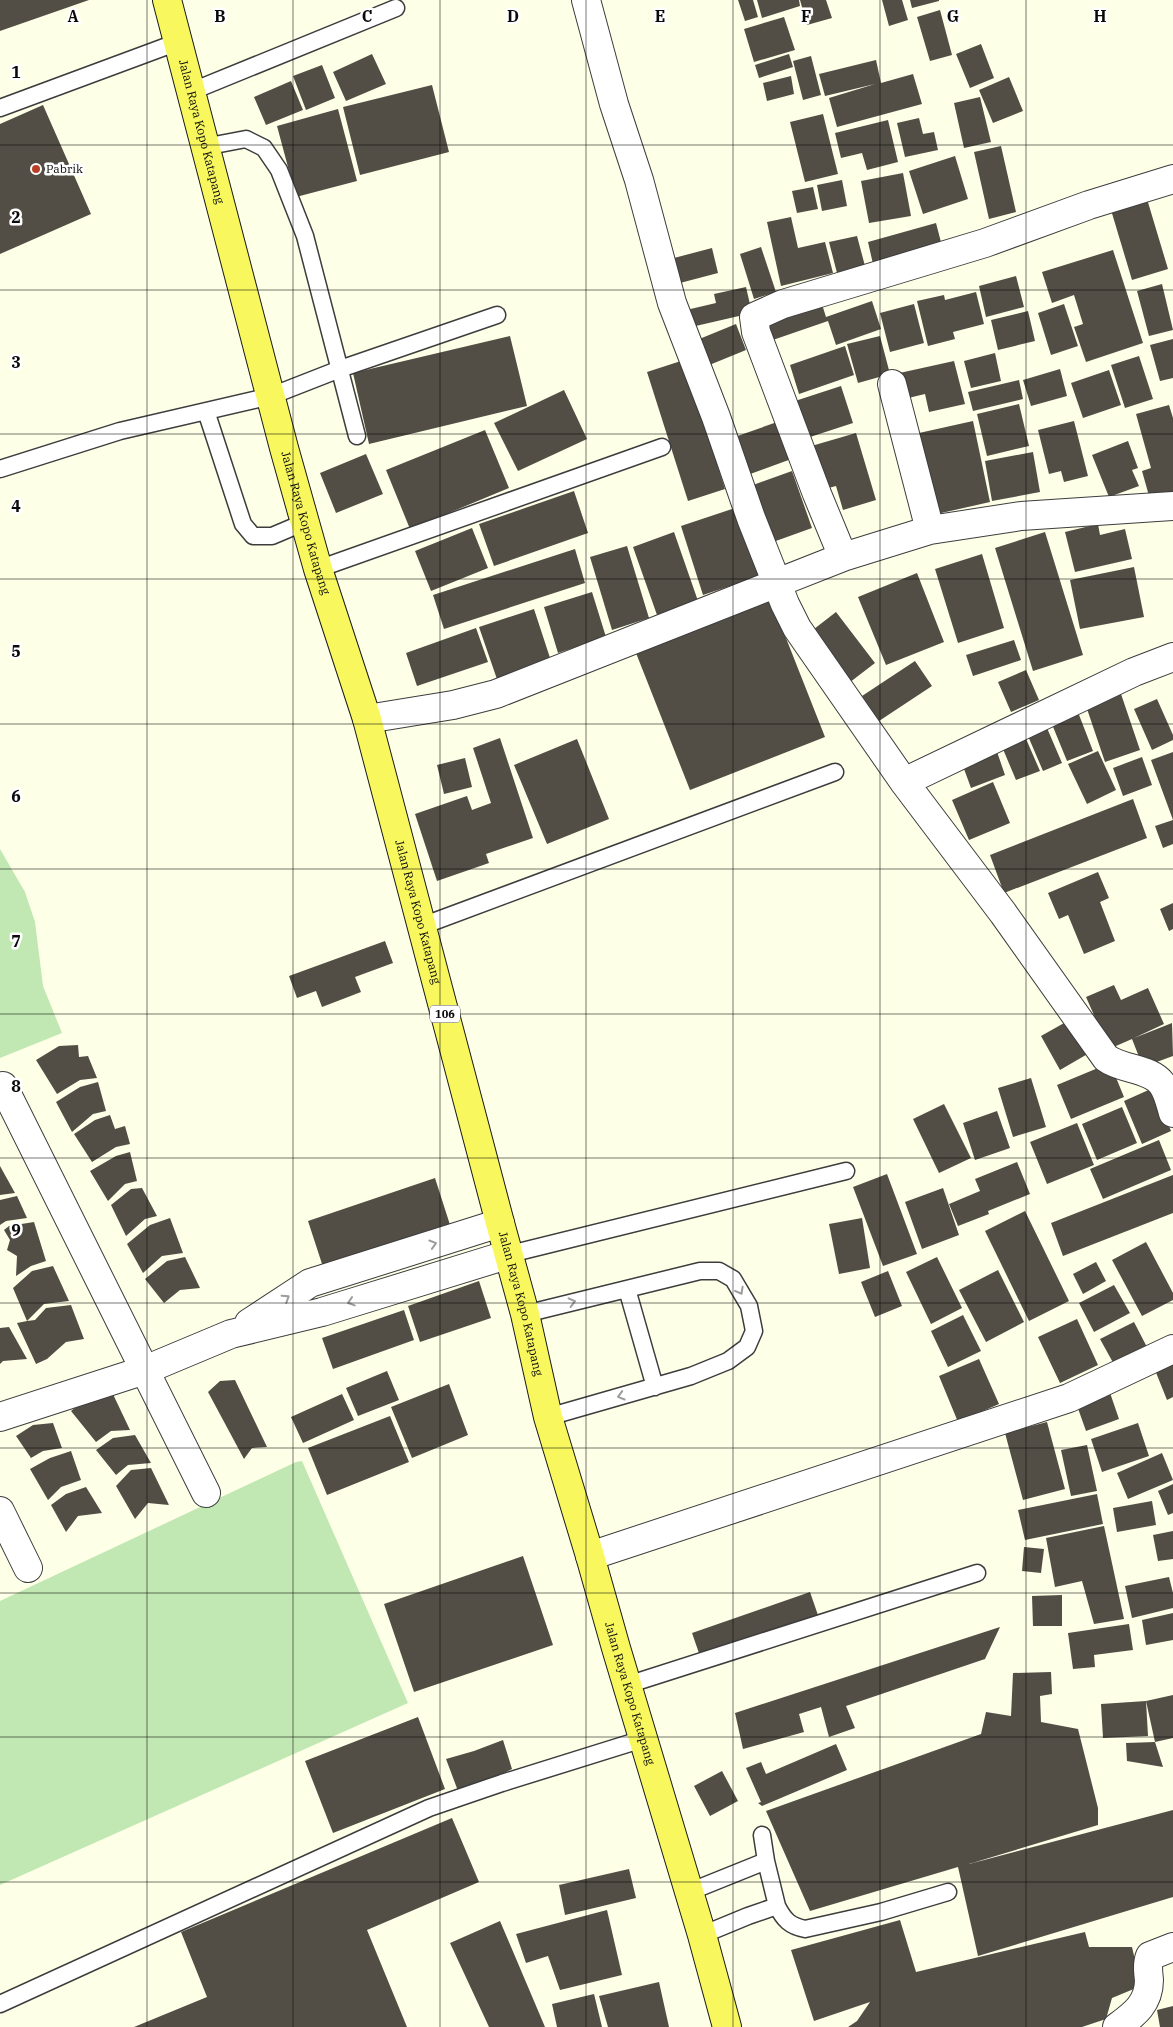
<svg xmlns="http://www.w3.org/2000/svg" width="1173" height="2027" font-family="'IBM Plex Serif',serif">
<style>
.green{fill:#c1e8b2}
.building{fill:#524e46}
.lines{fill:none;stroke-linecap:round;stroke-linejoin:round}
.lane-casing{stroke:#3d3d3d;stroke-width:19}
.street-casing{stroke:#3d3d3d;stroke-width:30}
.primary-casing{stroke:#1b1b1b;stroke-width:30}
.lane{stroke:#fff;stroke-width:16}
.street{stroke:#fff;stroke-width:28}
.primary{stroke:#f8f85e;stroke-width:28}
.oneway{stroke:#9d9d9d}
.grid{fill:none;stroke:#0a0a0a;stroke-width:1;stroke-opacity:0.55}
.poi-dot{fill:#b84024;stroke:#fff;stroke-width:2}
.labels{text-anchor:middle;stroke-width:5;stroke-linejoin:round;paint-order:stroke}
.shield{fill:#fff;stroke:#545454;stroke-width:1}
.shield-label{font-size:11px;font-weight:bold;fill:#0a0a0a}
.street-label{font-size:12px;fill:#0a0a0a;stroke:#fff}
.poi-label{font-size:12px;fill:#0a0a0a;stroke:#fff;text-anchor:start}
.grid-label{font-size:16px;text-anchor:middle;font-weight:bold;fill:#0a0a0a;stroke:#fff;stroke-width:5;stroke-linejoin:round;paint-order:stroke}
</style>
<rect width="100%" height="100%" fill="#feffe7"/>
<path class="green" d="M0 849 25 892 35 922 43 986 62 1033 0 1058Z
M302 1461 408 1703 0 1885V1601L296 1462Z"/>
<path class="building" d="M0 0H89L0 31Z
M738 0H753L758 17 745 21Z
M757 0H799L800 6 762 18Z
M800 0H826L832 18 807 25Z
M882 0H902L908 20 889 26Z
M910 0H939V1L912 8Z
M940 10 952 55 930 61 917 17Z
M784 17 795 50 754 62 744 29Z
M981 44 994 78 970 88 956 54Z
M372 54 386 84 346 101 333 72Z
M789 54 793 67 759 78 755 65Z
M811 56 821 95 803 100 793 61Z
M876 60 881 83 913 74 922 104 837 127 829 98 875 84 825 96 819 74Z
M322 65 335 98 306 110 293 76Z
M791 76 794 94 767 101 763 83Z
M1009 77 1023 111 993 123 979 90Z
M291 81 303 110 266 125 254 97Z
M432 85 449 152 360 175 343 107Z
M980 97 991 142 964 148 954 103Z
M43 105 91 214 0 254V124Z
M338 109 357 181 296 197 277 126Z
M823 114 838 174 805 182 790 122Z
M919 118 923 134 934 132 938 150 905 157 897 123Z
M888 120 898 162 867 170 862 153 841 158 835 133Z
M1001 146 1016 212 989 219 974 152Z
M955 156 968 199 923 214 909 171Z
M903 173 911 216 869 223 861 181Z
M842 180 847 206 822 211 817 185Z
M813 187 818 209 797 213 792 191Z
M1147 199 1168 269 1132 280 1111 210Z
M791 217 798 248 825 242 833 273 781 286 767 222Z
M936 223 942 246 873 264 868 242Z
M857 236 865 266 837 273 829 242Z
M761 247 776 292 754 299 740 254Z
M712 248 718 273 680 283 674 258Z
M1113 250 1143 343 1086 362 1074 327 1083 324 1074 295 1052 303 1042 272Z
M1016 276 1024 307 986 317 979 286Z
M1162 284 1173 330 1149 336 1137 291Z
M746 287 752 313 687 328 682 311 716 303 714 294Z
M976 292 984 324 953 332 955 339 928 346 917 301 944 295 945 300Z
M820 298 826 317 872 301 881 329 836 345 828 321 767 342 759 320Z
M914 304 924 343 890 352 880 313Z
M1064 304 1078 346 1051 355 1038 313Z
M1028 311 1035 341 998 350 991 320Z
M736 324 746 350 702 368 692 342Z
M510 336 527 406 369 444 353 373Z
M880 336 890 374 858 383 847 344Z
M1173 339V378L1160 381 1150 345Z
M845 346 854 375 799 394 790 365Z
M995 353 1001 381 971 388 964 361Z
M1139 356 1153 399 1125 408 1111 365Z
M684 360 725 489 688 501 647 372Z
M954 361 965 404 929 412 925 394 900 400 895 374Z
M1060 369 1067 396 1031 406 1023 380Z
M1109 370 1121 405 1083 418 1071 383Z
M1019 380 1023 399 973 411 968 392Z
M841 386 853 423 807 438 795 401Z
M564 390 587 439 518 471 494 423Z
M1019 404 1029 446 987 456 977 414Z
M1169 405 1173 418V497L1151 503 1142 471 1151 468 1136 414Z
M780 421 794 458 742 477 729 439Z
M973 421 990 502 928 516 910 435Z
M1074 421 1088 476 1064 482 1061 471 1049 474 1038 430Z
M485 430 509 488 410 529 386 470Z
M856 433 876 500 843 510 836 486 821 490 808 447Z
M1128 441 1138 468 1132 470 1139 486 1109 497 1092 455Z
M1033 452 1040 492 992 501 985 461Z
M366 454 383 494 336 513 320 473Z
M792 471 812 528 773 542 753 485Z
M574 491 588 533 494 566 479 524Z
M738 507 760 576 703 595 681 526Z
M1098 524 1100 535 1125 529 1132 559 1075 572 1065 532Z
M472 528 488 568 431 591 415 551Z
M674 532 698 601 657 615 633 547Z
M1045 532 1083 655 1033 671 995 548Z
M627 546 649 618 612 630 590 557Z
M575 549 585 583 444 629 433 595Z
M982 554 1004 628 958 643 935 569Z
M1134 567 1144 617 1080 629 1070 580Z
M917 573 944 642 886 665 858 597Z
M592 592 606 637 558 653 544 607Z
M771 600 825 737 690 790 636 653Z
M534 609 553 667 499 685 479 627Z
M836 612 875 663 845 686 805 636Z
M476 628 488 662 417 686 406 653Z
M1014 640 1021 660 973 676 966 655Z
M915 661 932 686 879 721 862 696Z
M1026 670 1039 700 1011 712 998 682Z
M1120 691 1140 750 1105 762 1085 703Z
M1157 699 1173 735V740L1152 750 1134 709Z
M1076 707 1093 751 1067 761 1049 717Z
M1044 721 1062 763 1043 771 1025 729Z
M1023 732 1040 771 1016 780 1000 742Z
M500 738 533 838 486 854 489 863 437 881 415 814 467 796 472 810 491 803 473 748Z
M577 739 609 819 547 844 514 765Z
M995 746 1005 775 971 788 960 758Z
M1098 751 1116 790 1087 804 1068 764Z
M1173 752V820L1151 760Z
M1142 757 1152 785 1123 796 1113 768Z
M465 758 472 787 444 794 437 765Z
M993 782 1010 823 969 840 952 800Z
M1133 799 1147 838 1004 893 990 855Z
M1173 820V844L1163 848 1155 826Z
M1098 872 1109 898 1100 902 1115 941 1084 954 1068 915 1059 919 1048 893Z
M1173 903V929L1169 931 1160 909Z
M385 941 393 963 355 977 361 992 322 1007 316 991 297 998 289 976Z
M1114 985 1121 1000 1148 988 1164 1024 1134 1038 1172 1023 1173 1056 1143 1067 1132 1039 1109 1049 1086 997Z
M1073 1018 1091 1052 1060 1070 1041 1036Z
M78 1045 79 1057 88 1056 97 1078 80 1080 57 1094 36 1060 59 1046Z
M1110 1063 1124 1097 1071 1119 1057 1085Z
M1031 1078 1046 1127 1013 1137 998 1088Z
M98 1082 106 1111 93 1114 72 1132 56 1102 80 1087Z
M1153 1088 1171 1131 1142 1144 1124 1101Z
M944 1104 971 1158 939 1173 913 1119Z
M1122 1107 1137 1143 1097 1160 1082 1124Z
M997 1111 1010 1148 975 1160 963 1123Z
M110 1115 115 1129 125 1126 130 1144 116 1147 92 1162 74 1134 95 1120Z
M1077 1123 1094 1165 1047 1184 1030 1142Z
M1159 1140 1171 1170 1103 1199 1090 1169Z
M130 1152 137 1181 125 1184 108 1201 90 1171 116 1156Z
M1017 1162 1030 1194 988 1211 989 1214 958 1226 949 1204 980 1191 975 1179Z
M0 1166 15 1193 0 1195Z
M887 1174 917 1254 883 1266 853 1187Z
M1173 1175V1213L1063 1256 1051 1223Z
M435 1178 451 1228 324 1270 308 1221Z
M142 1188 157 1216 145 1219 126 1236 111 1205 131 1189Z
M943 1188 959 1235 922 1249 905 1202Z
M17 1196 27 1218 6 1221 0 1225V1200Z
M1025 1211 1069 1301 1029 1321 985 1231Z
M170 1218 183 1253 162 1256 143 1273 127 1244 150 1225Z
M862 1218 870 1268 839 1274 829 1224Z
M34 1222 46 1261 31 1266 16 1276 17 1256 7 1250 10 1240 4 1230 9 1226Z
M1146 1242 1173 1293V1300L1142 1316 1112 1260Z
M185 1257 200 1288 180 1290 164 1303 145 1279 167 1261Z
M937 1257 962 1308 931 1324 906 1272Z
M1096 1262 1106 1281 1083 1294 1073 1274Z
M53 1266 69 1301 44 1304 27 1321 35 1320 46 1308 71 1305 84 1339 66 1342 47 1359 36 1364 17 1323 27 1321 13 1288 32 1271Z
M998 1270 1024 1322 986 1342 959 1290Z
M888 1271 902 1306 875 1317 861 1282Z
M479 1281 491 1318 420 1342 408 1306Z
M1114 1285 1130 1313 1094 1332 1079 1303Z
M404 1310 414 1340 333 1369 322 1338Z
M963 1315 981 1351 948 1367 931 1331Z
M1077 1319 1098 1365 1060 1383 1038 1337Z
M1134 1322 1149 1351 1116 1368 1100 1339Z
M9 1327 27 1359 3 1361 0 1364V1328Z
M1173 1357V1397L1167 1400 1153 1365Z
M979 1359 999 1404 958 1422 939 1376Z
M387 1371 399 1400 358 1416 346 1388Z
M235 1380 267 1447 252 1448 244 1459 208 1392 220 1381Z
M449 1384 468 1435 412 1458 391 1407Z
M1108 1387 1119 1419 1086 1431 1075 1400Z
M111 1390 130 1430 111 1431 96 1442 71 1411 94 1393Z
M342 1394 354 1420 303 1443 291 1417Z
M390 1416 409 1462 327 1495 308 1448Z
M1047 1422 1065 1489 1023 1500 1005 1433Z
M53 1423 62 1448 43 1451 31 1458 16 1436 33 1425Z
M1138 1423 1149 1456 1102 1472 1091 1439Z
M135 1435 151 1463 128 1465 116 1475 96 1450 113 1438Z
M1087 1445 1097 1491 1071 1496 1061 1450Z
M71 1451 81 1480 61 1487 48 1500 30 1469 50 1458Z
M1162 1453 1173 1480 1128 1499 1117 1473Z
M151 1468 169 1505 148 1503 135 1519 116 1486 131 1470Z
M1173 1484V1513L1168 1515 1158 1491Z
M86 1487 102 1513 78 1516 66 1532 51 1505 66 1494Z
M1097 1494 1103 1524 1025 1540 1018 1510Z
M1152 1501 1156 1525 1117 1532 1113 1508Z
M1104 1526 1124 1619 1094 1624 1082 1581 1055 1587 1046 1538Z
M1173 1531V1559L1158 1561 1153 1535Z
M1024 1547 1044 1549 1041 1573 1022 1571Z
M523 1556 553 1645 414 1692 384 1604Z
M1169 1577 1173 1593V1608L1132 1618 1125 1586Z
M810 1592 819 1618 701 1659 692 1633Z
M1062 1595V1626H1033L1032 1596Z
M1173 1613V1640L1146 1645 1142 1620Z
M1129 1624 1133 1650 1094 1655 1095 1667 1073 1669 1068 1633Z
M1000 1627 985 1659 846 1706 855 1728 829 1737 821 1707 799 1714 804 1732 743 1749 735 1713Z
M1051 1672 1052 1694 1040 1696 1041 1722 1078 1729 1098 1808V1825L969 1864 1173 1810V1897L978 1956 958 1867 810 1911 766 1811 981 1734 986 1712 1011 1716 1013 1673Z
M1173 1695V1738L1155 1742 1146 1701 1148 1736 1103 1738 1101 1704 1146 1701Z
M418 1717 445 1789 333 1833 305 1761Z
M503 1740 512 1769 486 1782 458 1791 446 1759 474 1751Z
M1155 1742 1163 1767 1127 1761 1126 1743Z
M836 1744 847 1770 762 1806 758 1803 761 1802 746 1768 761 1762 766 1774Z
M722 1771 738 1801 710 1816 694 1786Z
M452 1818 479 1882 367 1930 407 2027H134L207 1997 181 1932Z
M629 1869 636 1898 565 1915 559 1885Z
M607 1910 622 1975 560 1990 548 1956 526 1963 516 1934Z
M900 1920 916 1972 1085 1932 1089 1947H1132L1141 1986 1112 1998 1106 2019 1082 2027H848L857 2021 870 2002 814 2021 791 1950Z
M500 1921 545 2027H489L450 1943Z
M659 1982 669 2027H608L599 1996Z
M594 1994 602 2027H557L552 2004Z
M1173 2006V2027H1160L1157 2010Z"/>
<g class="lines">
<defs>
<path id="lane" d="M190 92 396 8
M0 108 178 42
M204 147 246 139 264 148 279 170 305 236 357 436
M206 411 243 524 253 536H272L305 522
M0 469 120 431 271 396 340 369 497 315
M318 569 662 447
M422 926 835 772
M510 1254 846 1171
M627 1289 655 1387
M525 1314 700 1271H719L733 1279 749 1306 754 1331 747 1347 728 1361 691 1376 548 1417
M627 1685 977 1573
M762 1835 766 1861 777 1906
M689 1892 766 1861
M702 1935 748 1916 777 1906C784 1920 790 1926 805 1929L881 1912 948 1892
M0 2004 429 1808 502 1783 643 1739"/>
<path id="street" d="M586 0 614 104 639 180 672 303 716 417 751 518 785 604 797 628 904 782 1003 913 1106 1058C1122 1070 1151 1068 1162 1084 1168 1092 1170 1103 1173 1113
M892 384 930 530
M843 557 817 494 756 332 754 317 783 304 985 243 1089 205 1173 179
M367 719 453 705 496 694 843 557 930 530 1021 516 1173 506
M904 782 1134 672 1173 657
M3 1086 206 1493
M249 1323 310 1283 500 1223
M0 1417 145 1370 231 1334 322 1312 510 1254
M0 1511 28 1568
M590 1556 1069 1398 1173 1349
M1117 2027C1135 2014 1149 2003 1149 1980 1148 1972 1147 1963 1150 1956L1173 1947"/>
<g id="primary">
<path id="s1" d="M167 0 284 448 318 569 367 719 500 1223 525 1314 548 1417 590 1556 616 1648 702 1935 727 2027"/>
</g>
</defs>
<use href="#lane" class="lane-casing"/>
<use href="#street" class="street-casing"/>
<use href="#primary" class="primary-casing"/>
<use href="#lane" class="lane"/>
<use href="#street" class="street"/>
<use href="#primary" class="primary"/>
</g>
<defs><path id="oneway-chevron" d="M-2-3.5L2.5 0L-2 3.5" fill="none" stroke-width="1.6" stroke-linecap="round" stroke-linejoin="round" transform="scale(1.25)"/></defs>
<g class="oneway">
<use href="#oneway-chevron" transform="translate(433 1244) rotate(-17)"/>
<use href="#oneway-chevron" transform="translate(740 1291) rotate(61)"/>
<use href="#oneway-chevron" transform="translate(286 1298) rotate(-33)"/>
<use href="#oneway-chevron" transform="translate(351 1302) rotate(162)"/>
<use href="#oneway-chevron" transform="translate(572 1302) rotate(-14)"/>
<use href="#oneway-chevron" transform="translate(621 1396) rotate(164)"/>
</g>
<path class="grid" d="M147 0V2027M293 0V2027M440 0V2027M586 0V2027M733 0V2027M880 0V2027M1026 0V2027M0 145H1173M0 290H1173M0 434H1173M0 579H1173M0 724H1173M0 869H1173M0 1014H1173M0 1158H1173M0 1303H1173M0 1448H1173M0 1593H1173M0 1737H1173M0 1882H1173"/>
<circle class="poi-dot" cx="36" cy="169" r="5"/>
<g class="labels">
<rect class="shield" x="430" y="1005.5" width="30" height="17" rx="4"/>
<g class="shield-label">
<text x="445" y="1018">106</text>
</g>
<g class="street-label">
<text dy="4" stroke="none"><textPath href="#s1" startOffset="136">Jalan Raya Kopo Katapang</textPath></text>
<text dy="4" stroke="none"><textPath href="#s1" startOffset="541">Jalan Raya Kopo Katapang</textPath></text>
<text dy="4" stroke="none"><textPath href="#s1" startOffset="946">Jalan Raya Kopo Katapang</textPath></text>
<text dy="4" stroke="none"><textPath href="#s1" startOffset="1351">Jalan Raya Kopo Katapang</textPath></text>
<text dy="4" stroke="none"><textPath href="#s1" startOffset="1756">Jalan Raya Kopo Katapang</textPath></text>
</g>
<g class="poi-label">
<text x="46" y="173">Pabrik</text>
</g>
</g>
<g class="grid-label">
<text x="73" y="22">A</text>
<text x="220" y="22">B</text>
<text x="367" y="22">C</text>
<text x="513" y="22">D</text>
<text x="660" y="22">E</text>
<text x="806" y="22">F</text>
<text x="953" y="22">G</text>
<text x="1100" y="22">H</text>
<text x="16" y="78">1</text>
<text x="16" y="223">2</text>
<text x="16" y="368">3</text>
<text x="16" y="512">4</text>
<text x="16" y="657">5</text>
<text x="16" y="802">6</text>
<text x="16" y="947">7</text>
<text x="16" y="1092">8</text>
<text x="16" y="1236">9</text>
</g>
</svg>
